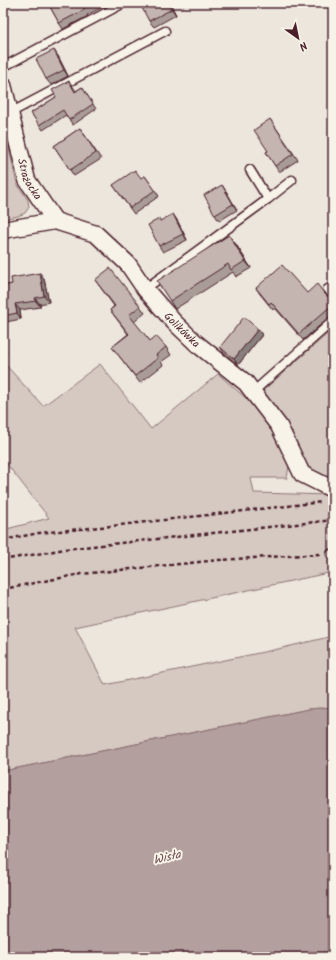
<svg xmlns="http://www.w3.org/2000/svg" width="336" height="960" font-family="Kalam,sans-serif">
<style>
.green{fill:#d5c9c2;stroke:#907476}
.water{fill:#b39f9d;stroke:#896c6f}
.lines{fill:none;stroke-linecap:round;stroke-linejoin:round}
.service-casing{stroke:#4a1f2b;stroke-width:11}
.minor-casing{stroke:#4a1f2b;stroke-width:19}
.path{stroke:#4a1f2b;stroke-width:2.5;stroke-dasharray:4 3;stroke-linecap:butt}
.service{stroke:#f7f3e8;stroke-width:8}
.minor{stroke:#f7f3e8;stroke-width:16}
.wall{fill:#a99c97;stroke:#4a1f2b}
.shaded-wall{fill:#897f7b;stroke:#4a1f2b}
.building{fill:#c4b5b0;stroke:#4a1f2b}
.labels{text-anchor:middle;stroke-width:4;stroke-linejoin:round;paint-order:stroke}
.street-label{font-size:11px;fill:#4a1f2b;stroke:#f7f3e8}
.water-label{font-size:12px;font-style:italic;fill:#6f4c53;stroke:#f7f3e8}
</style>
<rect width="100%" height="100%" fill="#ece6dd"/>
<filter id="ink" filterUnits="userSpaceOnUse"><feTurbulence type="fractalNoise" baseFrequency=".025" numOctaves="2"/><feDisplacementMap in="SourceGraphic" scale="8" xChannelSelector="R" yChannelSelector="G"/><feConvolveMatrix kernelMatrix="1 2 1 2 8 2 1 2 1" color-interpolation-filters="sRGB"/></filter>
<g filter="url(#ink)">
<path class="green" d="M5 131 17 184 28 200 29 207 25 213 18 216 3 219V132Z
M333 329V480L318 477 309 470 287 431 259 394Z
M3 362 43 406 100 364 151 429 218 374 254 405 273 432 289 466 287 478H251L254 493 333 495V572L75 627 105 685 278 649 333 636V707L309 709 3 771V530L49 518 3 459Z"/>
<path class="water" d="M333 707V951L289 957H3V771L309 709Z"/>
<g class="lines">
<defs>
<path id="service" d="M3 67 124 3
M10 113 165 31
M268 199 292 180
M145 289 268 199 250 170
M328 289 333 296
M253 392 333 321
M331 554 333 553"/>
<g id="minor">
<path id="s1" d="M3 85 27 180 55 221"/>
<path id="s2" d="M3 230 55 221 96 234 128 264 145 289 174 322 196 343 246 383 279 426 302 474 330 488 333 487"/>
</g>
</defs>
<use href="#service" class="service-casing"/>
<use href="#minor" class="minor-casing"/>
<path class="path" d="M3 540 39 533 111 526 322 502
M3 560 65 549 333 520
M3 589 81 574 219 560 321 554"/>
<use href="#service" class="service"/>
<use href="#minor" class="minor"/>
</g>
<path class="wall" d="M48 3H110L87 15 88 16 63 29 59 23Z
M170 3 176 15 154 27 149 21Z
M58 56 68 76 51 85 46 79Z
M69 81 76 91 82 87 96 109 73 125 66 115 43 130 31 113 56 97Z
M270 119 298 160 279 172 266 152 268 151Z
M80 128 101 159 74 176 54 146Z
M145 176 159 196 134 214 113 185 141 178Z
M226 191 237 210 219 221 215 215Z
M177 220 187 240 163 252 159 246 160 221Z
M235 243 251 268 236 277 233 272 175 309 170 301Z
M40 273 44 279 49 302 40 304V307L20 310 21 319 6 322 3 318V286L12 284Z
M95 280 140 306 145 313 134 322 150 341 166 347 171 355 161 362 163 365 140 383 112 347 128 334 110 310 114 306Z
M256 288 307 293H324L333 302V314L303 340 275 308 273 310 260 294Z
M258 329 262 335 238 365 224 353 220 347Z
M3 332 6 353 3 354Z"/>
<path class="shaded-wall" d="M169 3H170L176 15 172 9Z
M54 50 58 56 68 76 64 70Z
M222 185 226 191 237 210 233 204Z
M173 214 177 220 187 240 183 234Z
M229 235 235 243 251 268 245 261Z
M40 273 44 279 49 302 44 296Z
M35 298 40 304V307L36 301Z
M15 304 20 310 21 319 17 313Z
M258 329 262 335 238 365 234 359Z
M3 332 6 353 3 349Z"/>
<path class="building" d="M48 3H95L83 9 84 10 59 23Z
M146 3H169L172 9 149 21 141 6Z
M54 50 64 70 46 79 36 59Z
M69 81 75 92 82 87 93 104 69 120 63 110 39 125 31 113 56 97 52 90Z
M270 119 293 154 275 166 266 152 268 151 254 130Z
M80 128 96 153 70 170 54 146Z
M135 170 141 178 145 176 155 190 130 208 113 185Z
M222 185 233 204 215 215 204 195Z
M173 214 183 234 159 246 148 225 159 219 160 221Z
M229 235 245 261 231 270 228 264 170 301 157 281Z
M282 265 307 293 317 284 324 293 333 302V304L299 334 271 302 269 304 256 288Z
M110 268 140 306 129 315 150 341 156 336 166 347 156 355 158 358 135 376 112 347 129 334 110 310 115 306 95 280Z
M40 273 44 296 35 298 36 301 15 304 17 313 3 316V286L12 284 11 278Z
M244 317 258 329 234 359 220 347Z"/>
</g>
<g class="labels">
<g class="street-label">
<text dy="4" stroke="none"><textPath href="#s1" startOffset="98">Strażacka</textPath></text>
<text dy="4" stroke="none"><textPath href="#s2" startOffset="225">Golikówka</textPath></text>
</g>
<g class="water-label">
<text transform="translate(167 857) rotate(-13)" y="4">Wisła</text>
</g>
</g>
<rect width="336" height="960" fill="none" stroke="#f7f3e8" stroke-width="16"/>
<rect x="8" y="8" width="320" height="944" fill="none" stroke="#4a1f2b" stroke-width="1.5" filter="url(#ink)"/>
<g transform="translate(298 38) rotate(147)" stroke="#f7f3e8" stroke-width="3" paint-order="stroke">
<path d="M0-3L7 15L0 10L-7 15Z" fill="#4a1f2b"/>
<text y="-6" font-size="11" font-weight="bold" text-anchor="middle" fill="#4a1f2b">N</text>
</g>
</svg>
